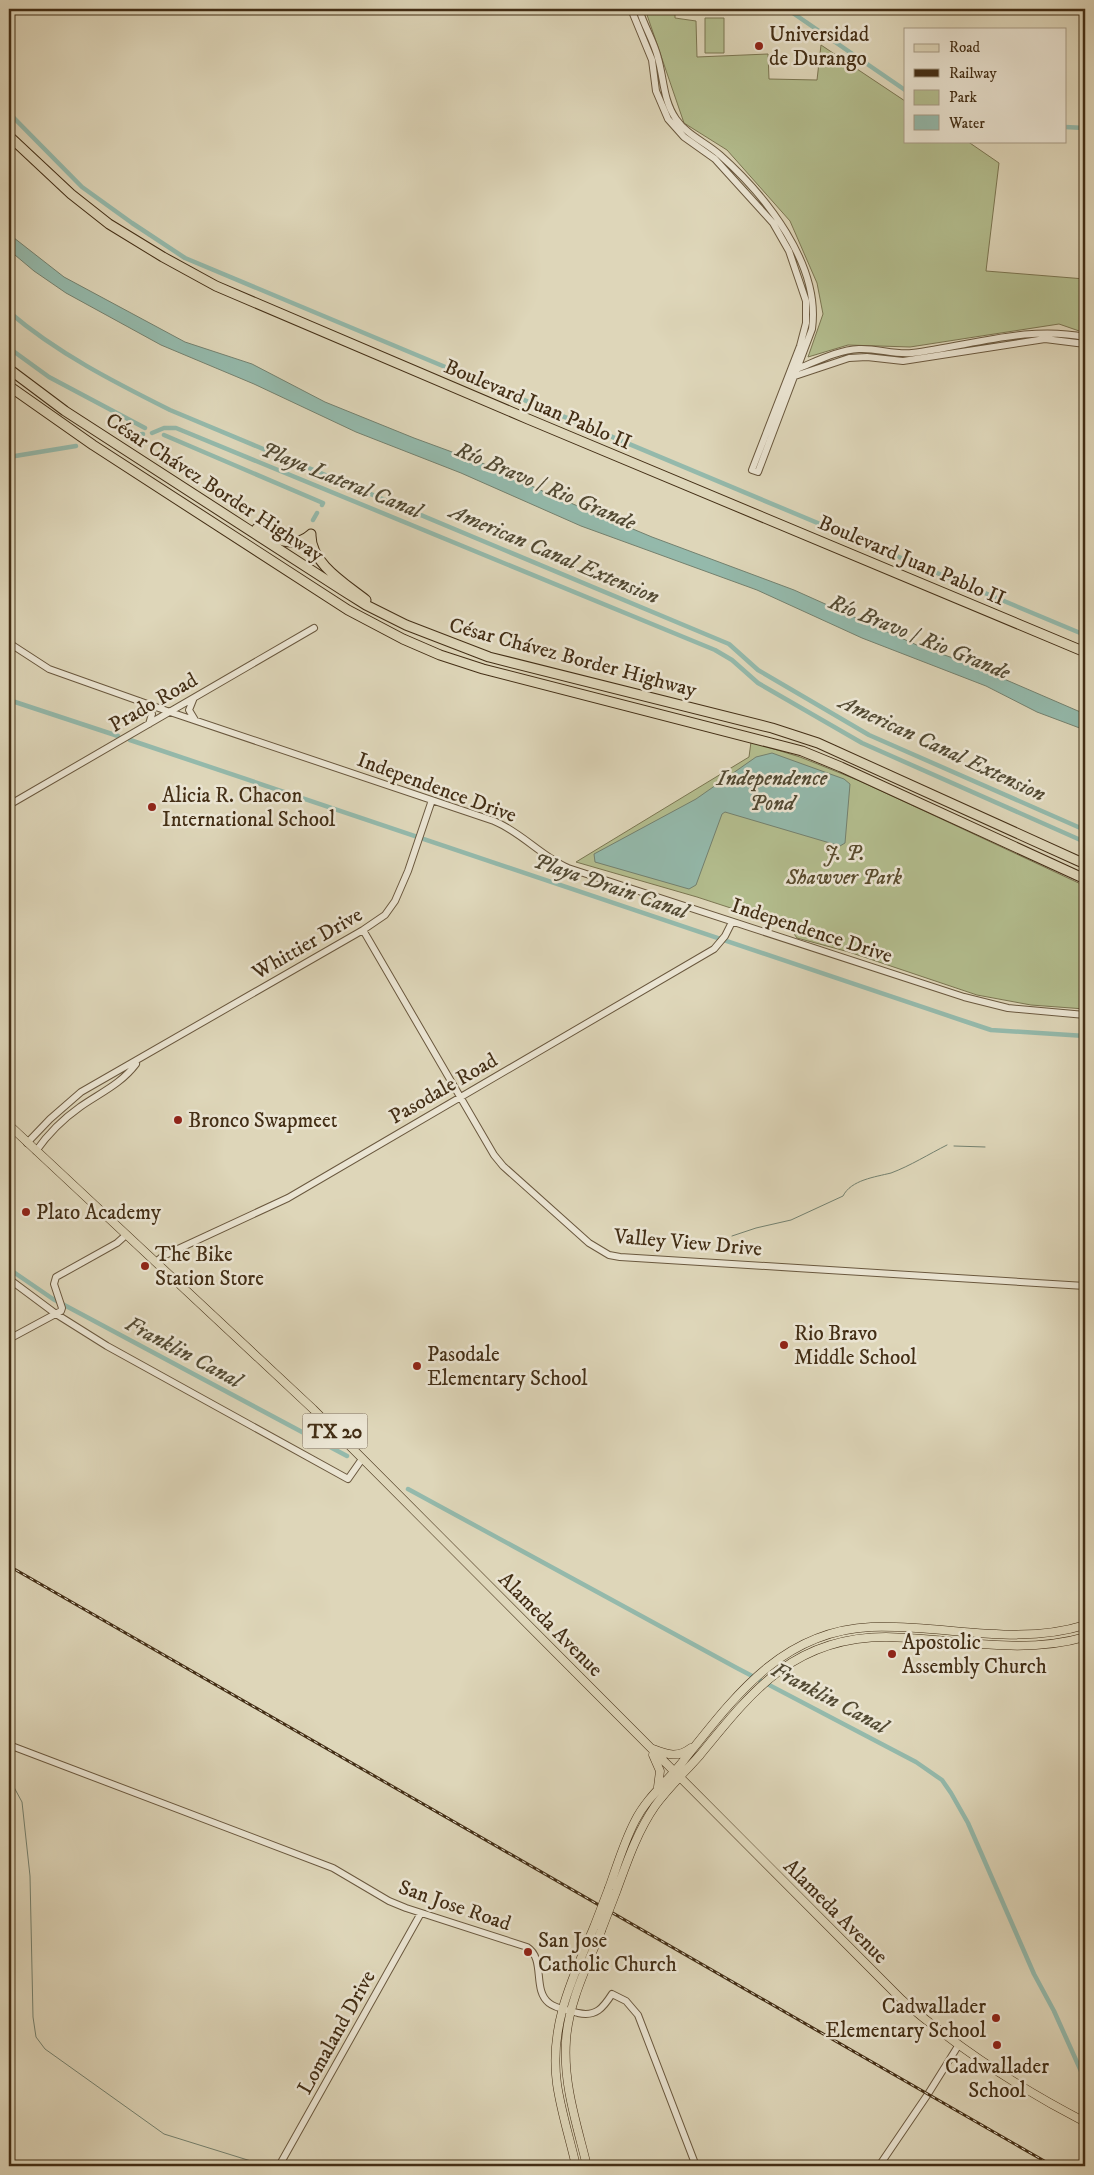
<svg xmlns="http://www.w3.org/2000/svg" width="1094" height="2175" font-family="'IM FELL DW Pica',serif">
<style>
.green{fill:#b3bd8e;stroke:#7b7652}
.water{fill:#94b9ab;stroke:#74816f}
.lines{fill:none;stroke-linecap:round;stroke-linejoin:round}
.stream{stroke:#74816f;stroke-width:1}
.canal{stroke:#94b9ab;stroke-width:4.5}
.minor-casing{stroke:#6a583e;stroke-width:8}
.major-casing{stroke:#432e15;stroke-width:9}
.highway-casing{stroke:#432e15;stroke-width:11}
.minor{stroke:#eae4d2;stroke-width:6}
.major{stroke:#ded6b9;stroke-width:8}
.highway{stroke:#ded6b9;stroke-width:9}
.rail-casing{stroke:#432e15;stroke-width:3}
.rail{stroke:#eae4d2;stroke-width:1;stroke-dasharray:4;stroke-linecap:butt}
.major-bridge-casing{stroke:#432e15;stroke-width:9;stroke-linecap:butt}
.major-bridge{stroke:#ded6b9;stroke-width:8}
.poi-dot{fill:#8f2418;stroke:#eae4d2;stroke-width:2}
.labels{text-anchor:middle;stroke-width:5;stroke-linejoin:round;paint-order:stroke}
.shield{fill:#eae4d2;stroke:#75654e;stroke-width:1}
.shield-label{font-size:20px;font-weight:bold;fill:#432e15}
.poi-label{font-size:21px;fill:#432e15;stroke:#eae4d2;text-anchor:start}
.street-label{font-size:21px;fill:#432e15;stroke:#eae4d2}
.park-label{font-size:21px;font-style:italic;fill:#594b2d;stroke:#eae4d2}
.water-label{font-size:22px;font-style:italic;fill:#534a33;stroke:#eae4d2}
</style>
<rect width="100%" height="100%" fill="#ded6b9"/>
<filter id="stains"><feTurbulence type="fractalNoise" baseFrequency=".004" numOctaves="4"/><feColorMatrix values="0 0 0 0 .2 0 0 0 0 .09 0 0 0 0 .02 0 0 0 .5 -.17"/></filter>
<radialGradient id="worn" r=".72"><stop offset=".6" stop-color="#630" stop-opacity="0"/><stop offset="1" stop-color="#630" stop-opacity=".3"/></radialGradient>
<path class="green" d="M645 9H675V18L696 21 697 57 768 54 769 79 817 80 821 45 905 101V141H967L999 163 986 271 1085 279V333L1059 324 910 347 848 345 808 357 823 314 817 283 790 221 727 150 684 123Z
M705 18H724V53H705Z
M751 742 800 757 860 781 1085 886V1009L1031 1005 977 995 849 952 797 938 789 927 697 897 576 862 749 757Z"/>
<path class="water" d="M9 234 64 277 185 342 252 364 325 402 414 438 482 463 549 494 652 537 794 590 919 646 967 663 1085 714V730L1037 712 986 686 862 638 757 590 581 526 461 473 356 432 254 384 161 345 66 293 34 271 9 250Z
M772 753 844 779 850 784 845 843 840 846 725 812 722 814 696 885 689 889 595 862 594 854 696 799 756 757Z"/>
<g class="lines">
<path class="stream" d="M954 1146 985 1147
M732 1236 756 1228 791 1220 843 1196C851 1180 875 1177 891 1173 910 1166 929 1154 947 1145
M9 1778 22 1802 30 1876 33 2017 36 2037 45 2049 164 2134 267 2166
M984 2166 1009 2163 1019 2166"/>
<path class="canal" d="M787 9 905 90
M9 113 82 187 132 223 185 258 1085 635
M1065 127 1085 128
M9 312C57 353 114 382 170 410L729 644 758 670 869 735 1085 830
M9 348 49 377 145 428
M152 433 164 428H176L715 650 732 660 758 683 862 743 1085 842
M164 435 323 503 322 505
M128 436 143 434
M9 457 76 446
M313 520 317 513
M9 700 118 736
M130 740 967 1022 991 1030 1085 1036
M9 1269 53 1299 347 1456
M408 1489 735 1667 916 1762 942 1780 951 1793 968 1823 1034 1974 1054 2011 1085 2080"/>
<defs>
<path id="minor" d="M631 9 652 60 656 91 668 119 684 137 715 159 773 223 789 251 806 301V323L800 346 752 470 758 472 812 329C821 264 765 195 720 155 705 142 687 135 676 119 663 100 664 79 658 58 654 41 644 26 639 9
M797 369C817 361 838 350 859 349 877 348 894 355 912 353 970 346 1027 325 1085 337
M795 376 849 358 867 357 903 361 1045 339 1085 344
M9 643 49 669 94 685 170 712 494 821C521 832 541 856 568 868L964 997 1008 1008 1085 1015
M193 700 189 710 195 720
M147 704 152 714 149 724
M9 805 314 628
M363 930 494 1155 503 1166 589 1243 609 1255 620 1257 1085 1286
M27 1143 50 1119 81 1092 363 930 385 915 395 901 408 871 432 800
M36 1151C48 1134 63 1119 80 1107 100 1093 121 1084 136 1064
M156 1262 163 1256 288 1198 714 949 725 936 732 922
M9 1279 56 1314 107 1346 348 1479 362 1459
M9 1339 61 1311 62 1308 54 1284 56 1277 117 1243 126 1235
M9 1745 333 1868 389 1901 406 1908 527 1947C546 1959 532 1990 549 2003 556 2009 569 2010 578 2013 596 2017 603 2008 612 1994L626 2001 638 2015 696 2166
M279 2166 421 1913
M879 2166 928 2094 958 2046"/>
<path id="major" d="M9 1125 313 1409 902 2000C959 2049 1019 2088 1085 2122
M653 1749C668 1755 678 1758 691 1748
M653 1755 660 1771 658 1787
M609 1888C617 1866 624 1842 635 1821 647 1797 668 1781 684 1760 735 1696 782 1631 871 1627 943 1624 1015 1647 1085 1625
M616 1892C627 1862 637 1832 655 1806 668 1788 685 1772 700 1755 753 1690 794 1637 886 1637 952 1638 1020 1656 1085 1637
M576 2166C570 2139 561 2112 557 2084 549 2026 572 1979 594 1927
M587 2166C577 2125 563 2084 566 2041 568 2004 587 1966 601 1931"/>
<path id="highway" d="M9 136 71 194 109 224 163 257 216 286 528 419 1085 652
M9 369 65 411 342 590 366 605 406 625 489 657 772 728 818 743 1085 864
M9 386 93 445 348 610 403 639 440 655 483 669 802 751 841 767 1085 879
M257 528C275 539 293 550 311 534
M311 534C310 563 346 584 366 600"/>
</defs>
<use href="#minor" class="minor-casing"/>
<use href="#major" class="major-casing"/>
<use href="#highway" class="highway-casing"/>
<use href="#minor" class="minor"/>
<use href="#major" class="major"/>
<use href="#highway" class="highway"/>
<defs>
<path id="rail" d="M9 1566 1053 2166"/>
</defs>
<use href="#rail" class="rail-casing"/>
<use href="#rail" class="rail"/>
<defs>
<path id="major-bridge" d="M594 1927 609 1888
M601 1931 616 1892"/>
</defs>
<use href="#major-bridge" class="major-bridge-casing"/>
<use href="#major-bridge" class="major-bridge"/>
</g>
<g class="poi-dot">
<circle cx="759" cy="46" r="5"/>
<circle cx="152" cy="807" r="5"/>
<circle cx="178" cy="1120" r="5"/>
<circle cx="26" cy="1212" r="5"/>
<circle cx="145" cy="1266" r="5"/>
<circle cx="784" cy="1345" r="5"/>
<circle cx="417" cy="1366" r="5"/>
<circle cx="892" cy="1654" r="5"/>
<circle cx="528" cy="1952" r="5"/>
<circle cx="996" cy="2018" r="5"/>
<circle cx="997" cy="2045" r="5"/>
</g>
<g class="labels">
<rect class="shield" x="302.5" y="1413.5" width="65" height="35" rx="4"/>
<g class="shield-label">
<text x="335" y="1438">TX 20</text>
</g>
<g class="poi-label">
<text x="769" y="41">Universidad<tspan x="769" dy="24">de Durango</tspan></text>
<text x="162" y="802">Alicia R. Chacon<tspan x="162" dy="24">International School</tspan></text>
<text x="188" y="1127">Bronco Swapmeet</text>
<text x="36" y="1219">Plato Academy</text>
<text x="155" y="1261">The Bike<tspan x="155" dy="24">Station Store</tspan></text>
<text x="794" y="1340">Rio Bravo<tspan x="794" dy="24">Middle School</tspan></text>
<text x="427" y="1361">Pasodale<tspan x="427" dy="24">Elementary School</tspan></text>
<text x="902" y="1649">Apostolic<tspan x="902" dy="24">Assembly Church</tspan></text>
<text x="538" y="1947">San Jose<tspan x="538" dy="24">Catholic Church</tspan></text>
<text x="986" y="2013" text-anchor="end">Cadwallader<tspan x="986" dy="24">Elementary School</tspan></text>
<text x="997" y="2073" text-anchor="middle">Cadwallader<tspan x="997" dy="24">School</tspan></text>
</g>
<g class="street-label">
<text transform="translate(538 404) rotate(23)" y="7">Boulevard Juan Pablo II</text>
<text transform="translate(215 487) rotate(33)" y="7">César Chávez Border Highway</text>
<text transform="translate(912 560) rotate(23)" y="7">Boulevard Juan Pablo II</text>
<text transform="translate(573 657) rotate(15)" y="7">César Chávez Border Highway</text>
<text transform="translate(153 702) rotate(-30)" y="7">Prado Road</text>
<text transform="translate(437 787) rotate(20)" y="7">Independence Drive</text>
<text transform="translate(812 930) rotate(18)" y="7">Independence Drive</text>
<text transform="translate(307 943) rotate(-30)" y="7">Whittier Drive</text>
<text transform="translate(443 1088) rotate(-30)" y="7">Pasodale Road</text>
<text transform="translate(688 1242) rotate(5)" y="7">Valley View Drive</text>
<text transform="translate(551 1624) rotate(45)" y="7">Alameda Avenue</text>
<text transform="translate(455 1905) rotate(19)" y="7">San Jose Road</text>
<text transform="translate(836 1911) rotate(45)" y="7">Alameda Avenue</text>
<text transform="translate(336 2032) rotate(-61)" y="7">Lomaland Drive</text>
</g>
<g class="park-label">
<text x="844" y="860">J. P.<tspan x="844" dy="24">Shawver Park</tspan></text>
</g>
<g class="water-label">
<text transform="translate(342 479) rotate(22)" y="8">Playa Lateral Canal</text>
<text transform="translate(546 485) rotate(23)" y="8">Río Bravo / Rio Grande</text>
<text transform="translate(555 553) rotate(23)" y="8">American Canal Extension</text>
<text transform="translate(920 636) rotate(22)" y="8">Río Bravo / Rio Grande</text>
<text transform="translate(943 747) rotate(25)" y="8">American Canal Extension</text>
<text x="772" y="785">Independence<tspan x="772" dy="25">Pond</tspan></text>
<text transform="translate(611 885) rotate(19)" y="8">Playa Drain Canal</text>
<text transform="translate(184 1351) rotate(28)" y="8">Franklin Canal</text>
<text transform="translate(830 1697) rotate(28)" y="8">Franklin Canal</text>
</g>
</g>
<rect width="1094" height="2175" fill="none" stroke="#ded6b9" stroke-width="30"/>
<rect x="10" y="10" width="1074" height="2155" fill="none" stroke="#432e15" stroke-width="2.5"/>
<rect x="15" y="15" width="1064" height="2145" fill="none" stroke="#432e15"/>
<rect x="904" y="28" width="162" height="115" fill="#eae4d2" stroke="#a79b86"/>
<rect x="914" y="44" width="25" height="8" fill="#ded6b9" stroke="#a79b86"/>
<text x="949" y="52" font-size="15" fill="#432e15">Road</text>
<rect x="914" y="69" width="25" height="8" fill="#432e15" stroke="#a79b86"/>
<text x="949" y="78" font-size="15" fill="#432e15">Railway</text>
<rect x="914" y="90" width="25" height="15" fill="#b3bd8e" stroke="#a79b86"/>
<text x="949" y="102" font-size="15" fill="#432e15">Park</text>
<rect x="914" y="115" width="25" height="15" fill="#94b9ab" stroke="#a79b86"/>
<text x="949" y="128" font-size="15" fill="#432e15">Water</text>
<rect width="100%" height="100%" filter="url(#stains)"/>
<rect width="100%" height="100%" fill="url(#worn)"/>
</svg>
